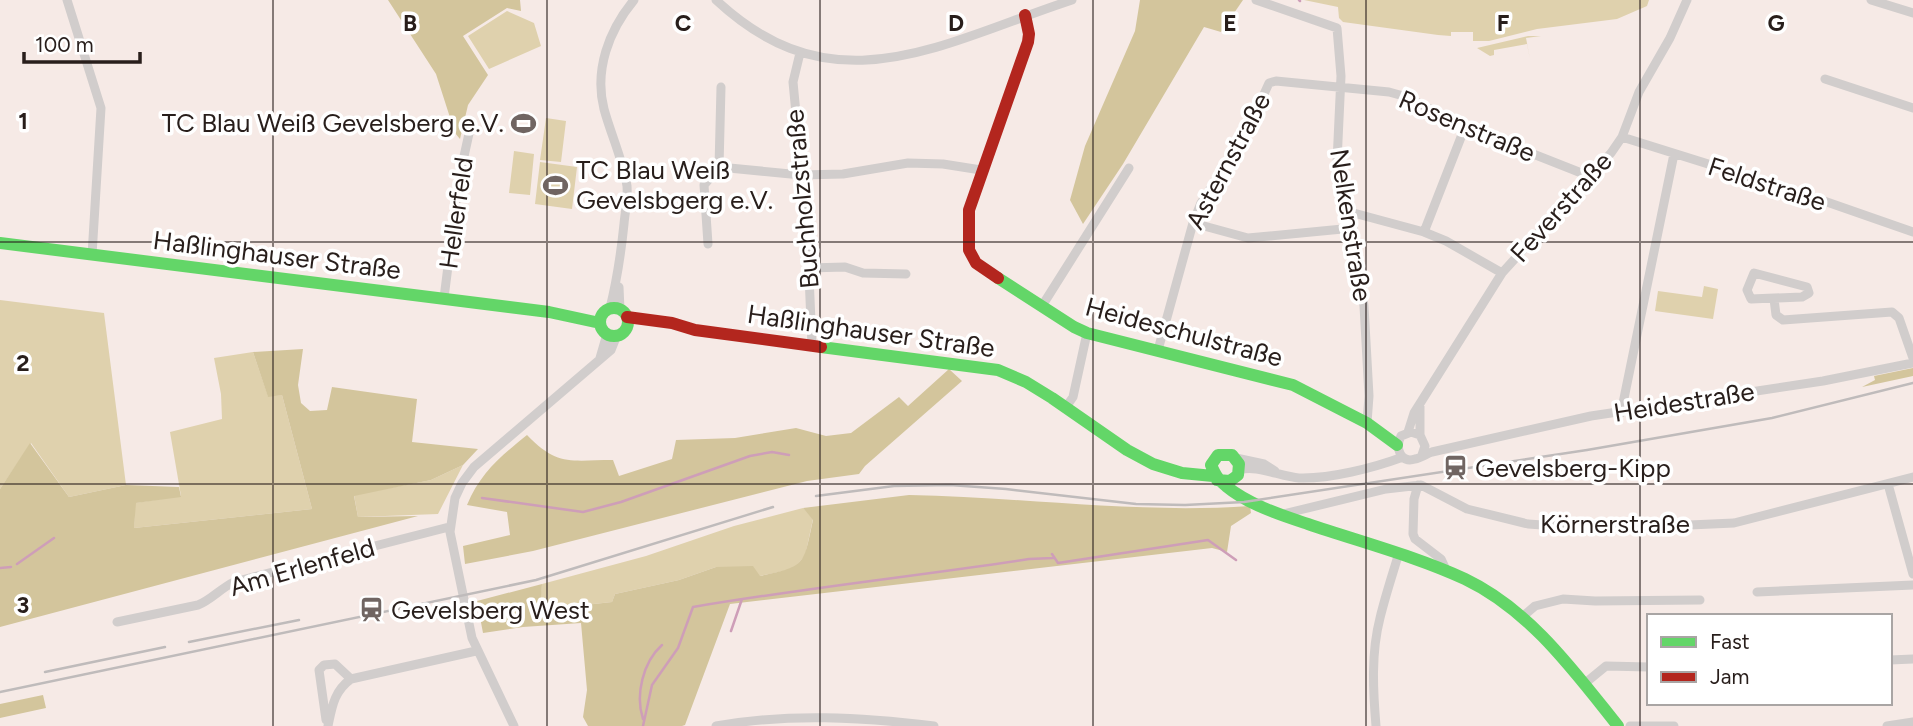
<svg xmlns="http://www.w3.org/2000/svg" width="1913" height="726" font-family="Figtree,sans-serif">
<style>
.green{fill:#dfd1ad}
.forest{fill:#d3c59c}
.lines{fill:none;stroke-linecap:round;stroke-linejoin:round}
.stream{stroke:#ce9eb8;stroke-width:2.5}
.street{stroke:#d1cdcc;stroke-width:9}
.fast{stroke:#63d668;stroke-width:12}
.jam{stroke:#b3261e;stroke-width:12}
.rail{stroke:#bfbbbb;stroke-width:2.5}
.grid{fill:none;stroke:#281e1b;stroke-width:2;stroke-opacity:0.55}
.labels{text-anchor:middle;stroke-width:7;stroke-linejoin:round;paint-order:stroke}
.poi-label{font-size:26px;fill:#281e1b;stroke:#fff;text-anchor:start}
.street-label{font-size:26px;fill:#281e1b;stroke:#fff}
.grid-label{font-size:23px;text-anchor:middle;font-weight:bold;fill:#281e1b;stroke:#fff;stroke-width:7;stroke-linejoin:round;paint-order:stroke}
</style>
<rect width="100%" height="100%" fill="#f6eae6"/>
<path class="green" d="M1304 0H1649L1647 6 1617 19 1537 29 1489 41H1473V32H1451V36L1438 35 1343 22 1339 18 1338 7Z
M507 11 534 23 541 46 489 69 468 36Z
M1528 36H1541L1526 38 1530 59 1527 44 1494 50V55L1490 56 1477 48Z
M546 118 566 121 561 162 540 160Z
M514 151 534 154 530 195 509 193Z
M540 162 577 167 572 209 535 204Z
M1704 286 1718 289 1713 319 1655 311 1658 291 1702 297Z
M0 300 104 313 126 485 69 497 31 443 0 489Z
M253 352 268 396 282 395 312 509 134 528 135 503 181 496 170 432 222 419 221 394 214 358Z
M463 465 438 514 358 517 354 495 431 480Z
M803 508 813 519 805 556 793 569 760 576 716 567 679 580 615 594 612 602 539 610 542 584 646 556 734 526Z"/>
<path class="forest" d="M388 0H520L521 11 507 8 463 36 488 75 468 105 460 139 455 133 436 74Z
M1140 0H1243L1221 32 1204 27 1123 164 1083 224 1070 200 1085 146 1135 31Z
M303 349 298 385 301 403 310 411 327 410 332 387 417 399 412 442 478 449 463 465 431 480 354 496 358 517 418 516 0 627V489L30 443 69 497 126 485 179 487 181 497 136 503 134 528 312 509 282 395 268 397 253 352Z
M1913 368V376L1862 387 1875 380 1874 376Z
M949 369 962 381 865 466 859 474 807 481 533 551 465 564 463 546 510 535 507 512 467 505C481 472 500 457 527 435 558 467 571 460 613 460L619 476 672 459 676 440 735 438 796 428 826 436 851 433 899 397 908 406Z
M909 495C1023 497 1136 514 1250 506L1251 513 1231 526 1227 552 1212 548 730 604 685 725 682 726H588L583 717 587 690 581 623 523 627 483 633 477 601 542 584 540 610 612 602 615 594 679 580 716 567 753 566 760 576C807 566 803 565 813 520L803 508Z
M43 695 46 708 0 718V704Z"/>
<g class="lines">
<path class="stream" d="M1299 0 1300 1
M482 498 583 512 621 502 750 456 772 452 789 455
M1052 554 1058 563 1208 540 1236 560
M17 564 54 538
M0 568 11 567
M731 631 742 599
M643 719C635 695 643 662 662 645
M643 726 652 685 678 648 693 607C804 588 917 576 1029 559L1053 558"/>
<path class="street" d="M67 0 101 108 92 255
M716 0C835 111 941 43 1072 0
M1256 0 1337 28 1341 76 1337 162 1350 212 1364 306 1369 396 1367 423
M1871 0 1913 13
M800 53 793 82 807 229 812 345
M1825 79 1913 108
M1622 137 1804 194 1913 232
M719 167 801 175 843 174 908 163 943 164 981 170
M1350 212 1424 232 1446 241 1502 273
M1193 223 1248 238 1353 228
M1424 232 1465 127
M708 244 704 185 719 167 721 87
M809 268 845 267 863 273 906 274
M1754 273 1807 287 1809 293 1802 297 1751 299 1747 290Z
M619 287 620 310
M444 298 459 179 470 129
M1774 299 1776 315 1783 320 1892 312 1899 318 1913 358
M1042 306 1129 168
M610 308C617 280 621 253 624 224 625 212 628 199 627 186 623 160 611 135 604 109 594 70 609 30 634 0
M1158 350 1193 223 1201 203 1245 136 1269 83 1276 81 1389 92 1407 97 1465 127 1589 176
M600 358 607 334
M1420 406V435
M1066 407 1073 397 1087 333
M1621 413 1674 154
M1408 432 1414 413 1502 273 1611 153 1622 137 1639 92 1670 38 1687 0
M1422 455 1425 446 1420 435 1411 432 1401 436C1395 447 1400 464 1415 459 1421 458 1426 454 1432 452L1591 416 1823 381 1913 363
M1236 458 1264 464 1275 471
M1240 470C1254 464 1282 477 1299 478 1330 479 1373 468 1403 457
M1888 484 1913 574
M1418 485 1414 499 1413 534 1415 539 1441 559 1447 572
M1283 514 1386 489 1421 485 1467 509 1528 524 1601 529 1734 523 1913 477
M1757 592 1913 585
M1521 618 1535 606 1563 599 1595 601 1700 600
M117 622 198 605C211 600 221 588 234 582L449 527
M1890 660 1913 659
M1584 684 1606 666 1649 667
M326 720 319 670 324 665 335 664 351 679
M328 726C332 707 334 691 351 679L476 651
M514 726 472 638 450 532 455 498 462 483 474 467 611 350 617 335
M716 726C788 713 862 717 934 726
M1376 726C1373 690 1371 653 1380 618 1385 597 1392 576 1398 556
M1630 726H1674
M1887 726 1913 722"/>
<path class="fast" d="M0 243 549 312 600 323
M998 278 1074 327 1087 333 1293 385 1367 423 1397 445
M600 322a14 14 0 1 1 28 0a14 14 0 1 1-28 0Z
M821 347 998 370 1026 382 1052 398 1127 450 1153 464 1182 473 1213 476
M1217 480 1230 481 1238 475 1239 464 1232 455H1218L1211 465C1215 474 1218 480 1226 486 1249 505 1281 515 1308 524 1361 542 1415 556 1465 579 1530 610 1574 671 1618 726"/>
<path class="jam" d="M998 278 976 263 969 250V210L1028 42 1029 34 1025 15
M627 317 672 323 695 330 821 347"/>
<path class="rail" d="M816 496 894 486 950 485 1006 489 1136 504 1185 505 1244 502 1587 450 1772 418 1913 383
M189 642 299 620
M45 672 165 647
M0 692 536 580 773 507"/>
</g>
<path class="grid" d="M273 0V726M547 0V726M820 0V726M1093 0V726M1366 0V726M1640 0V726M0 242H1913M0 484H1913"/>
<defs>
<symbol id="stadium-bare" viewBox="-9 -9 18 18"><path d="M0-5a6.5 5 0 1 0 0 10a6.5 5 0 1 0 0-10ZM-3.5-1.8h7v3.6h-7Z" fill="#706562" stroke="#fff" stroke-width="2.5" paint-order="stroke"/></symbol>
<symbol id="station-bare" viewBox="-9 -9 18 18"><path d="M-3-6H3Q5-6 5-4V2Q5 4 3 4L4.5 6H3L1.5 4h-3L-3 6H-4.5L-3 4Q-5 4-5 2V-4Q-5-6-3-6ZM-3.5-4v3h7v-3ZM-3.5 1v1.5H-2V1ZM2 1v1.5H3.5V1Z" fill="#706562" stroke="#fff" stroke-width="2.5" paint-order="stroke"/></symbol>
</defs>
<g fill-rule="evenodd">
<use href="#stadium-bare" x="506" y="106" width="35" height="35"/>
<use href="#stadium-bare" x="538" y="168" width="35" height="35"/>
<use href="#station-bare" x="1438" y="450" width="35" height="35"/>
<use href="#station-bare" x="354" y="592" width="35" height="35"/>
</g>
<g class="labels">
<g class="poi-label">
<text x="504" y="132" text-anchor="end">TC Blau Weiß Gevelsberg e.V.</text>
<text x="576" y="179">TC Blau Weiß<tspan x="576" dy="30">Gevelsbgerg e.V.</tspan></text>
<text x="1475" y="477">Gevelsberg-Kipp</text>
<text x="391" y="619">Gevelsberg West</text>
</g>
<g class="street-label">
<text transform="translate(1467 126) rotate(23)" y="9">Rosenstraße</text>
<text transform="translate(1228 161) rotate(-62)" y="9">Asternstraße</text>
<text transform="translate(1767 184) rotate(18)" y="9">Feldstraße</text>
<text transform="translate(802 199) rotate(-95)" y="9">Buchholzstraße</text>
<text transform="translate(1561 207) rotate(-48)" y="9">Feverstraße</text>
<text transform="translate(456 213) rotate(-82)" y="9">Hellerfeld</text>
<text transform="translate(1351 225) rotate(81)" y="9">Nelkenstraße</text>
<text transform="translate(277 255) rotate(7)" y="9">Haßlinghauser Straße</text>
<text transform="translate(871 331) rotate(8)" y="9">Haßlinghauser Straße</text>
<text transform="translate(1184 332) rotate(15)" y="9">Heideschulstraße</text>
<text transform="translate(1684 402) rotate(-9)" y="9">Heidestraße</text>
<text x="1615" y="533">Körnerstraße</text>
<text transform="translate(302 567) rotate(-16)" y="9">Am Erlenfeld</text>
</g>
</g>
<g class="grid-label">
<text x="410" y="31">B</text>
<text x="683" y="31">C</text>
<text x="956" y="31">D</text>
<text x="1230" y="31">E</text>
<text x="1503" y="31">F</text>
<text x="1776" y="31">G</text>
<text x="23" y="129">1</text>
<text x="23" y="371">2</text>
<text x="23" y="613">3</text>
</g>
<rect x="1647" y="614" width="245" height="91" fill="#ffffff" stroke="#a9a5a4" stroke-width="2"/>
<rect x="1661" y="637" width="35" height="10" fill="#63d668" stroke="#a9a5a4" stroke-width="2"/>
<text x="1710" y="649" font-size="21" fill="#281e1b">Fast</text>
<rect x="1661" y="672" width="35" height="10" fill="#b3261e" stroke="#a9a5a4" stroke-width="2"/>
<text x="1710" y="684" font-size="21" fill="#281e1b">Jam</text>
<path d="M24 52v10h116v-10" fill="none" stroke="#281e1b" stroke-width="3.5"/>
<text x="35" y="52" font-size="21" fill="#281e1b" stroke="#ffffff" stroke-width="5" paint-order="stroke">100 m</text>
</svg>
